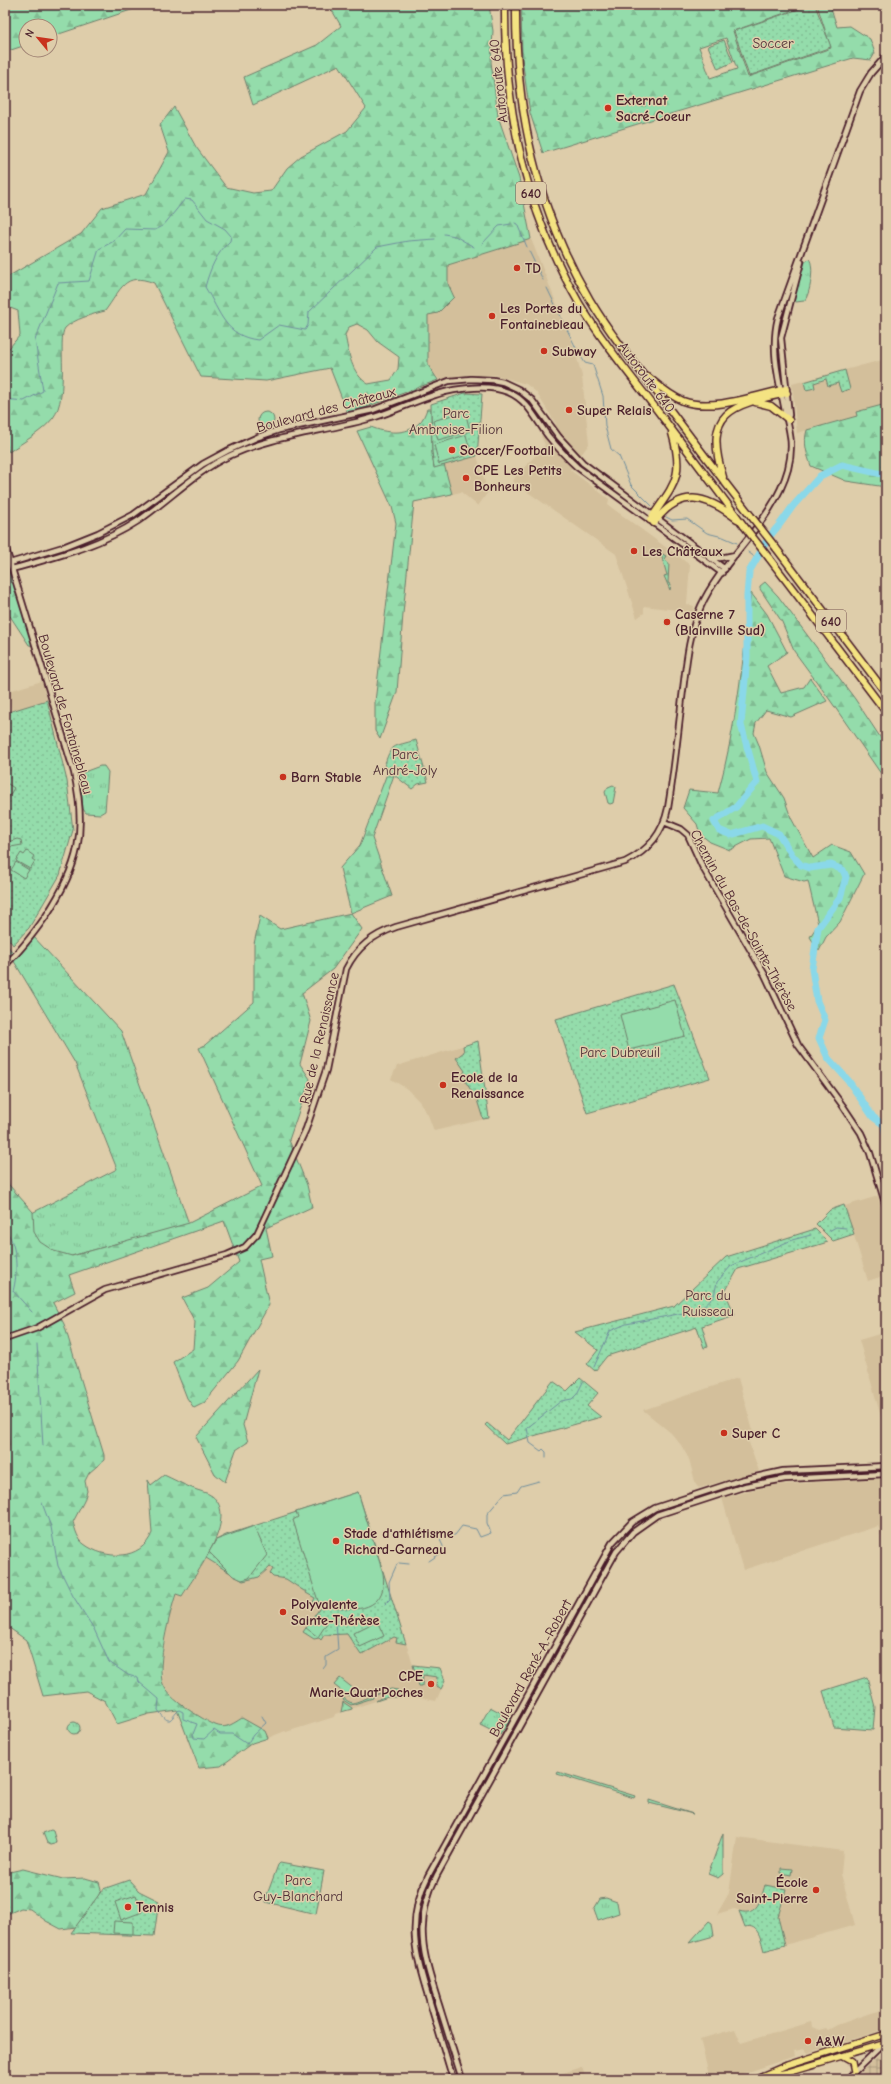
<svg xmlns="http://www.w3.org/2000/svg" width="891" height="2084" font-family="'Comic Neue',sans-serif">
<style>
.built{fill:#d3bf9b}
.industrial{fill:url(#industrial-grid)}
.grass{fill:url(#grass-tufts);stroke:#6f7e6b}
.forest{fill:url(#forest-firs);stroke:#6f7e6b;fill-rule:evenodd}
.park{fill:url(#park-dots);stroke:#6f7e6b}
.pitch{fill:#94dcab;stroke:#6f7e6b}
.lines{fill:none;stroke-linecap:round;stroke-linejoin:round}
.stream{stroke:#708e9d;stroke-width:1}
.river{stroke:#8ad8e9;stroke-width:7}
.secondary-casing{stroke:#4a1f2b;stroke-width:8}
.primary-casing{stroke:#4a1f2b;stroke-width:8}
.highway-casing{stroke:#4a1f2b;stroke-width:9}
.secondary{stroke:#decdaa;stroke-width:4.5}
.primary{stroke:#f4e382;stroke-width:5}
.highway{stroke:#f4e382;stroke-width:6}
.highway-bridge-casing{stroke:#4a1f2b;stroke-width:9;stroke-linecap:butt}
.highway-bridge{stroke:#f4e382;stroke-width:6}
.poi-dot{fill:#c8321e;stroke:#decdaa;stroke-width:1.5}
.labels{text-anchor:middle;stroke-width:3;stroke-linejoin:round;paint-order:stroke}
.shield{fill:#decdaa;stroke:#765351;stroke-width:1}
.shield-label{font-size:13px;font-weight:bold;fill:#4a1f2b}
.park-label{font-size:14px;fill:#513238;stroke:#decdaa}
.street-label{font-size:14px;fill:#4a1f2b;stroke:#decdaa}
.poi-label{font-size:14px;font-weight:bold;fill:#4a1f2b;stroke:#decdaa;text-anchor:start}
</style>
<defs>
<pattern id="industrial-grid" width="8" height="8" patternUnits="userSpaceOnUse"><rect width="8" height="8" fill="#d3bf9b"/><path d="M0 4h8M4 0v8" fill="none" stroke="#ad9b7f"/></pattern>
<pattern id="grass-tufts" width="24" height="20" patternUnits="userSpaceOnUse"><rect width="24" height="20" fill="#94dcab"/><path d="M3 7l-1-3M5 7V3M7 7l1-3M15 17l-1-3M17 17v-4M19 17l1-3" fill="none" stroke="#81bc93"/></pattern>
<pattern id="forest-firs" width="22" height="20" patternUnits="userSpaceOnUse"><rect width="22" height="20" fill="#94dcab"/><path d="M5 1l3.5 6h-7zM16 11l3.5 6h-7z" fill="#81bc93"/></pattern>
<pattern id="park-dots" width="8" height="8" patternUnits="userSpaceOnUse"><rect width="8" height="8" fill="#94dcab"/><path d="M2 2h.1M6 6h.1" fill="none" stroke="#81bc93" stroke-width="1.8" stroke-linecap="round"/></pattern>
</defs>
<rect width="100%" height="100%" fill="#decdaa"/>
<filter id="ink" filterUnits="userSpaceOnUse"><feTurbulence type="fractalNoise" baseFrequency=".025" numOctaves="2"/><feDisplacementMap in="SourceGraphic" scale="8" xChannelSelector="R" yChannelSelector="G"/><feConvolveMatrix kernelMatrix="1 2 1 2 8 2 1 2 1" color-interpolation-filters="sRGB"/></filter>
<g filter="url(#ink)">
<path class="built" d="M531 239 574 348 582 376 589 444 570 470 609 499 608 505 690 565 687 604 694 606 693 612 644 606V613L637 618 616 554 512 481 545 445 541 436 556 424 536 392 526 384 495 375 439 379 428 365V315L454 297 448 284V265Z
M886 359V404L857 412V416L797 433 792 384Z
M477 456 488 492 478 506 461 492 452 494 444 464Z
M42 681 47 700 12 711 6 692Z
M478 1041 489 1118 434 1131 428 1115 419 1101 407 1089 391 1079 397 1066Z
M878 1196 886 1219V1275L868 1281 845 1206Z
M886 1332V1434L859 1340Z
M738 1378 753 1431 746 1434 759 1471 699 1488 696 1485 689 1459 681 1445 671 1433 643 1410Z
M886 1478V1551L878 1526 743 1570 722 1498 774 1485Z
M358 1492 413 1665 440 1668 445 1681 436 1701 416 1697H388L335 1714 334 1717 286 1732 285 1731 268 1738 265 1731 217 1727 179 1704 163 1684 162 1660 168 1618 176 1593 182 1596 216 1540Z
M737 1837 843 1851 841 1874 855 1925 785 1945 778 1917 784 1898 765 1885 760 1903 754 1909 745 1912 734 1909 717 1914 729 1893Z
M886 2008V2029L807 2053 804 2049 794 2051 795 2056 726 2079H710L700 2039 735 2029 741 2043 811 2022 812 2027 819 2030 826 2028 828 2030 837 2025Z
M582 2067 586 2079H544Z"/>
<path class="industrial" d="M886 2049V2079H868L861 2072Z"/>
<path class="grass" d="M809 259C815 265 810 296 804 301L796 302 794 299 795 295 805 262Z
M258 420a8 8 0 1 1 16 0a8 8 0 1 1-16 0Z
M657 551 666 556 664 559 669 563 668 583 671 584 670 590 664 576 667 575 661 554H658Z
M100 766H104L108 772 105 811 100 814 86 813 83 809 80 777 84 772Z
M613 785 616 787 613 803 610 804 608 803 605 792 608 787Z
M32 935 121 1031 189 1224 5 1274V1227L117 1169 75 1063 12 958Z
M5 942 13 953 5 959Z
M391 1689 398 1690 404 1697H388L376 1701 382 1697 381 1693 373 1696V1698L351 1705 343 1700 344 1698C346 1700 349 1702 352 1703 356 1703 384 1691 391 1689Z
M343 1702 352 1708V1709L341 1712Z
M490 1707 511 1718 500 1735 480 1725Z
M68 1728a6 6 0 1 1 12 0a6 6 0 1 1-12 0Z
M558 1772 635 1796 634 1798 557 1774Z
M649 1800 693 1814 649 1803Z
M51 1830 53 1831 56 1841 55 1844 51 1845 47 1843 43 1833Z
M723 1833V1874L718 1878 708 1874Z
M606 1898 617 1902 619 1913 598 1920 594 1909 600 1899Z
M709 1921 712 1923 714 1936 689 1943Z"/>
<path class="forest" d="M5 5H146L50 37V26H26V45L5 52Z
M329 5H489L493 31 491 62 498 116 519 178 531 239 448 265V284L454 297 438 313 428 315V365L438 380 348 414 330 368 266 381 201 377 154 283C124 271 121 290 105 311 93 314 74 319 65 328 57 338 70 396 53 418 42 432 23 442 9 452L5 444V353L20 335 18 311 5 306V276H9L81 234 102 208 146 194 169 152 160 125 174 107 196 147 226 187 253 193 271 191 287 168 301 156 347 131 366 108 339 65 253 105 244 77 317 45 341 26ZM357 324 368 330 378 342 399 357 398 369 391 380 368 384C351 373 349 354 345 335L349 327Z
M521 5H808L733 31 748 77 831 48 817 5H830L837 27 850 26 870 39 875 53 871 60 853 58 543 153 530 113 522 58ZM726 38 737 69 710 78 699 47Z
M886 404V487L846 481 811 466C807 454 803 443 807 430L857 416 856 412Z
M427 409H431L432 452 434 467 444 464 452 494 414 502 403 614 397 692 380 739 375 731V702L396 523 392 507 357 431 371 427C385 433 407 436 419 423 423 420 425 414 427 409Z
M5 536 36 646 29 645 10 616H5Z
M765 582 778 596 855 699 886 746V781L830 700 794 651 782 622 760 589V586Z
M751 593 767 614 787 652 767 666 781 693 804 687 810 678 827 701 791 717 766 710 756 723 754 733 759 745 767 772 784 798 791 818 813 858 832 845 851 852 864 874 840 922 826 937 819 951 810 937 818 924 808 881 804 882 784 876 769 838 751 839 730 850 710 842 700 834 697 824 683 808 689 790 718 793C736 728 743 660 751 593Z
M388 771 394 775 372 838 392 896 351 913 362 929 333 969 302 993 311 1021 300 1064 310 1079 289 1140 307 1185 312 1207 266 1228 272 1256 259 1259 269 1305 238 1361 204 1403 194 1408 187 1398 173 1362 193 1349 195 1322 182 1298 208 1288 239 1262 224 1221 69 1275 75 1292 53 1303 64 1324 104 1455V1460L89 1473 85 1481 87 1491 84 1501 73 1522C75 1529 78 1540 84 1544 105 1560 141 1561 152 1533L148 1480 151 1485 164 1475C173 1479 182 1484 192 1488 198 1491 207 1492 212 1496 240 1517 195 1575 182 1596L176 1594C170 1612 156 1666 163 1684 169 1699 189 1710 202 1718 221 1729 224 1730 242 1718L265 1731 268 1738 252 1743 221 1766 199 1768 177 1710 149 1714 117 1724 105 1701 86 1691 43 1696 26 1640 8 1627 5 1620V1461L9 1445 5 1390V1167L9 1185 33 1212 34 1232 40 1242 54 1251 72 1256 189 1223 262 1186 199 1048 205 1045 254 1002V944L260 916 280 929 351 913 340 868 360 845Z
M258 1369 243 1425 248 1442 236 1450 225 1482 215 1474 196 1437Z
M23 1869 63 1879 85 1878 99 1882 101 1889 97 1900 76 1927 61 1929 46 1921 30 1909 21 1908 5 1915V1873Z"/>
<path class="park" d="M811 5H815L831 47 749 76 734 31Z
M724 40 733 62 718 69 708 46Z
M845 370 850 389 841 392 838 383 828 386 826 379 814 383 815 388 806 390 804 382Z
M465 393 482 394 477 456 434 468 432 452 431 404Z
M47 700 67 781 73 830 60 875 29 928 13 945 5 934V713Z
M416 740 428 782 418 784 412 789 384 767C391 743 393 747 416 740Z
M674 984 710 1078 587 1113 556 1019Z
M478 1041 489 1118 483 1119 477 1100 462 1076 465 1071 456 1058 464 1052 463 1046Z
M844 1205 854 1234 833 1241 816 1224 830 1210Z
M815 1229 828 1242 738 1269 725 1292 735 1315 702 1326 708 1347 704 1348 697 1327 607 1356 595 1371 587 1364 598 1350 575 1332 674 1306 726 1257Z
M580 1378 598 1393 587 1406 601 1417 505 1444 485 1425 487 1423 507 1440 553 1381 567 1391Z
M358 1492 406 1644 396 1642 397 1638 394 1637 361 1655 347 1634 324 1635 321 1640 319 1638 314 1639 303 1632 322 1605 318 1602 314 1604 313 1602 315 1598 306 1593 307 1591H304L286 1579 273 1577 270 1574 273 1569 270 1567 259 1577 243 1581 206 1558 216 1540 226 1535Z
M413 1665 440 1668 445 1681 441 1689 436 1687 437 1677 423 1675 422 1686H419Z
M867 1677 875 1707 873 1730 834 1727 823 1691Z
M280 1863 324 1871 316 1914 266 1902 265 1900 278 1865Z
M129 1880 139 1891 159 1901 154 1936 71 1933 103 1889Z
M765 1885 786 1889 778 1917 785 1945 764 1951C761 1941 759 1923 745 1927L739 1911C758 1917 761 1898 765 1885Z"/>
<path class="pitch" d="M465 411 470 431 438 440 433 421Z
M466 435 471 454 439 464 434 445Z
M5 782 14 788 8 798 5 796Z
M17 839 21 840 22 845 5 848V843Z
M27 851 34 856 32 859 35 861 30 869 16 861 21 853 24 855Z
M16 862 29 870 24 878 11 870Z
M675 1000 685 1036 629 1050 620 1015Z
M358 1492 383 1573C388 1606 362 1613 336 1607 329 1606 323 1605 318 1601L293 1520 298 1517 296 1512Z
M254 1526 267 1555 249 1578 242 1580 233 1576 209 1552 216 1540Z
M315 1614 327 1623 318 1637 306 1628Z
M377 1621 384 1636 360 1647 353 1633Z
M340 1678 354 1689 348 1696 334 1685Z
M781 1868 792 1869 791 1875 781 1873Z
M136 1895 142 1912 121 1920 115 1902Z
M114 1921 133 1922V1934L113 1933Z"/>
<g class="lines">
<path class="stream" d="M515 223 517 224 527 247
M444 234 455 236 474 247
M482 244 499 226 511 224
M529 251 543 280
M547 288 577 350
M580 355 585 363 593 365 603 396 605 426 611 449 619 456 631 485 652 506
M5 399 24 401 43 391 35 340 58 283 89 281 99 249 114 241 125 229 155 230 163 226 185 199 192 200 207 219 225 229 231 236 230 241C216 254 210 269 205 287 221 313 225 336 258 340L279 325 305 330 308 325 309 312 377 247 408 241 435 239
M666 517 672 520 687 519 707 533 723 537 737 543
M748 552 756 558
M5 1229C18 1245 18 1274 13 1291L32 1312
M829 1231 836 1227 846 1228
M37 1344 43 1446
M594 1367 610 1331 626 1324 699 1310 714 1296 717 1282 731 1266 792 1240 811 1235
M546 1458V1452L543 1449 541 1451 530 1443 527 1428 561 1401 572 1399 577 1394 583 1382
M42 1503 51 1527 58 1566 73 1596 94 1629 109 1662 128 1675 138 1678 139 1682 159 1699 158 1710C171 1728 170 1718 179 1710L183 1712V1719L197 1724 193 1734 194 1738 204 1739 214 1730 220 1734H232L247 1744 253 1735 266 1723 262 1716
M429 1561 441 1553 443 1546 440 1540 446 1535H455L462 1526 476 1529 480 1537 491 1533 487 1523V1514L504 1494 517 1492 521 1486 539 1481
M385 1604 390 1599 389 1582 397 1564 399 1563 409 1564
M323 1669 326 1665V1657L338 1650 336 1622 352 1615"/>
<path class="river" d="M886 475 842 465 820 476 793 506 780 524 769 537 749 572 747 596V657L741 725 757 782 736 807 714 821 719 830 731 835 762 826 779 834 792 855 801 865 810 868 831 865 843 870 846 877 840 898 818 928 812 969 817 1001 825 1020 819 1038 828 1058 848 1080 873 1117 884 1125 886 1135"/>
<defs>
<path id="secondary" d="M789 415 781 338 801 262
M5 546 74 772C87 831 79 866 46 916 34 933 21 951 5 965
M709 555 720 558 735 555
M10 563 63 547 98 533 133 515 203 464 227 451 258 437 279 430 373 410 449 381 471 379 493 380 503 382 518 389 532 400 559 437 583 463 725 569
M12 569C55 557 100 546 138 521 169 500 195 472 229 456 276 434 326 432 375 417 401 409 426 395 454 390 471 387 491 385 508 392 528 400 536 420 548 436 557 447 566 457 577 467L722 573
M664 822 681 829 688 835 702 866 765 975 798 1045 843 1106 861 1133 870 1153 886 1206
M5 1339 37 1328 105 1290 227 1255 245 1247 257 1234 306 1129 326 1070 346 969C357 947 373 935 396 927L625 862C648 851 663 833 668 808 674 772 678 735 682 698 686 667 688 635 701 606 723 558 774 521 788 469 795 441 788 428 783 401 777 374 771 345 778 318L860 91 871 73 886 56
M453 2079C446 2055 438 2030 431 2006 417 1959 404 1923 428 1876L612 1543 632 1522 655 1508 741 1480 783 1471 886 1466
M462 2079C454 2054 447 2030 439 2005 424 1957 412 1923 437 1875L616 1552 633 1532 657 1515 746 1486 785 1479 886 1474
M847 2079 883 2044"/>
<path id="primary" d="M841 2056 852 2062 854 2072
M764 2077 788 2072 886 2043
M754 2079 787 2065 886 2034"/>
<path id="highway" d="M505 5C504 110 526 212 579 303 602 341 630 375 657 410 686 449 715 487 744 526
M516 5C515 109 537 210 590 300 609 332 633 362 656 391 687 433 719 475 751 516
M648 377C659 386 670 396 683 401 712 412 757 395 786 389
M755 402 771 406 789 420
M723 477C703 412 730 405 787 393
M650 520C674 484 685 478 672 433
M654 523C680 487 706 495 737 519
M776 548 886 693
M769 558 886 712"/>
</defs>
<use href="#secondary" class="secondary-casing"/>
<use href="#primary" class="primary-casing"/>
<use href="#highway" class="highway-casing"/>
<use href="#secondary" class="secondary"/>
<use href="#primary" class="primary"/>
<use href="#highway" class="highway"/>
<defs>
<path id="highway-bridge" d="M751 516 776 548
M744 526 769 558"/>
</defs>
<use href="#highway-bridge" class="highway-bridge-casing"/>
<use href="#highway-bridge" class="highway-bridge"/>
</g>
</g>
<g class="poi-dot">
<circle cx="608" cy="108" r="4"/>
<circle cx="517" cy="268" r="4"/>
<circle cx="492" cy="316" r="4"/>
<circle cx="544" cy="351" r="4"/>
<circle cx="569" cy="410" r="4"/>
<circle cx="452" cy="450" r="4"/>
<circle cx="466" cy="478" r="4"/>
<circle cx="634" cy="551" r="4"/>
<circle cx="667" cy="622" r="4"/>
<circle cx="283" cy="777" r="4"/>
<circle cx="443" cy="1085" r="4"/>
<circle cx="724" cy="1433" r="4"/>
<circle cx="336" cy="1541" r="4"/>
<circle cx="283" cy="1612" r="4"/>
<circle cx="431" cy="1684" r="4"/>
<circle cx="816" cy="1890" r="4"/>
<circle cx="128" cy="1907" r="4"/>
<circle cx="808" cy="2041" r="4"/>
</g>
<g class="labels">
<g class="shield">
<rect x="516" y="182" width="30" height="22" rx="3"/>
<rect x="816" y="610" width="30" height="22" rx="3"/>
</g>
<g class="shield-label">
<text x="531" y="198">640</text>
<text x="831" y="626">640</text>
</g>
<g class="park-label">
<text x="773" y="48">Soccer</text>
<text x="456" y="418">Parc<tspan x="456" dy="16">Ambroise-Filion</tspan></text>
<text x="405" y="759">Parc<tspan x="405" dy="16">André-Joly</tspan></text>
<text x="620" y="1057">Parc Dubreuil</text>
<text x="708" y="1300">Parc du<tspan x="708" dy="16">Ruisseau</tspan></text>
<text x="298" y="1885">Parc<tspan x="298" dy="16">Guy-Blanchard</tspan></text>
</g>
<g class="street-label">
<text transform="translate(498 81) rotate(-96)" y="5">Autoroute 640</text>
<text transform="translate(647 377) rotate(53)" y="5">Autoroute 640</text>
<text transform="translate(326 409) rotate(-15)" y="5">Boulevard des Châteaux</text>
<text transform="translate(66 714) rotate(74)" y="5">Boulevard de Fontainebleau</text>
<text transform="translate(744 920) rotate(61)" y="5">Chemin du Bas-de-Sainte-Thérèse</text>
<text transform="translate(319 1038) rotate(-77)" y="5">Rue de la Renaissance</text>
<text transform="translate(530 1668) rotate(-61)" y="5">Boulevard René-A.-Robert</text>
</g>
<g class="poi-label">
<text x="616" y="105">Externat<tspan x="616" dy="16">Sacré-Coeur</tspan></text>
<text x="525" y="273">TD</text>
<text x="500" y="313">Les Portes du<tspan x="500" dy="16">Fontainebleau</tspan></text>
<text x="552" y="356">Subway</text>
<text x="577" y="415">Super Relais</text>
<text x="460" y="455">Soccer/Football</text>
<text x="474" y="475">CPE Les Petits<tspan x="474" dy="16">Bonheurs</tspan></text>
<text x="642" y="556">Les Châteaux</text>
<text x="675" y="619">Caserne 7<tspan x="675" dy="16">(Blainville Sud)</tspan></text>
<text x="291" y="782">Barn Stable</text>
<text x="451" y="1082">Ecole de la<tspan x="451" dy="16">Renaissance</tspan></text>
<text x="732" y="1438">Super C</text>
<text x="344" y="1538">Stade d'athlétisme<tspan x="344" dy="16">Richard-Garneau</tspan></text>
<text x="291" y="1609">Polyvalente<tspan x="291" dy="16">Sainte-Thérèse</tspan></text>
<text x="423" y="1681" text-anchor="end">CPE<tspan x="423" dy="16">Marie-Quat'Poches</tspan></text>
<text x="808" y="1887" text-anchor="end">École<tspan x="808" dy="16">Saint-Pierre</tspan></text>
<text x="136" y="1912">Tennis</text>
<text x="816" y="2046">A&amp;W</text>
</g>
</g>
<rect width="891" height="2084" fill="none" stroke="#decdaa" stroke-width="20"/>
<rect x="10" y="10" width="871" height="2064" fill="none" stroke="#4a1f2b" stroke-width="1.5" filter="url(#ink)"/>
<g transform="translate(38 38) rotate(299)"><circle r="19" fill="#decdaa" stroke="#a38777"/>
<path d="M0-3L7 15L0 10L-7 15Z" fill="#c8321e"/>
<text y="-6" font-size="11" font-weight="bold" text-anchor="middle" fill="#4a1f2b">N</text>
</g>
</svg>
